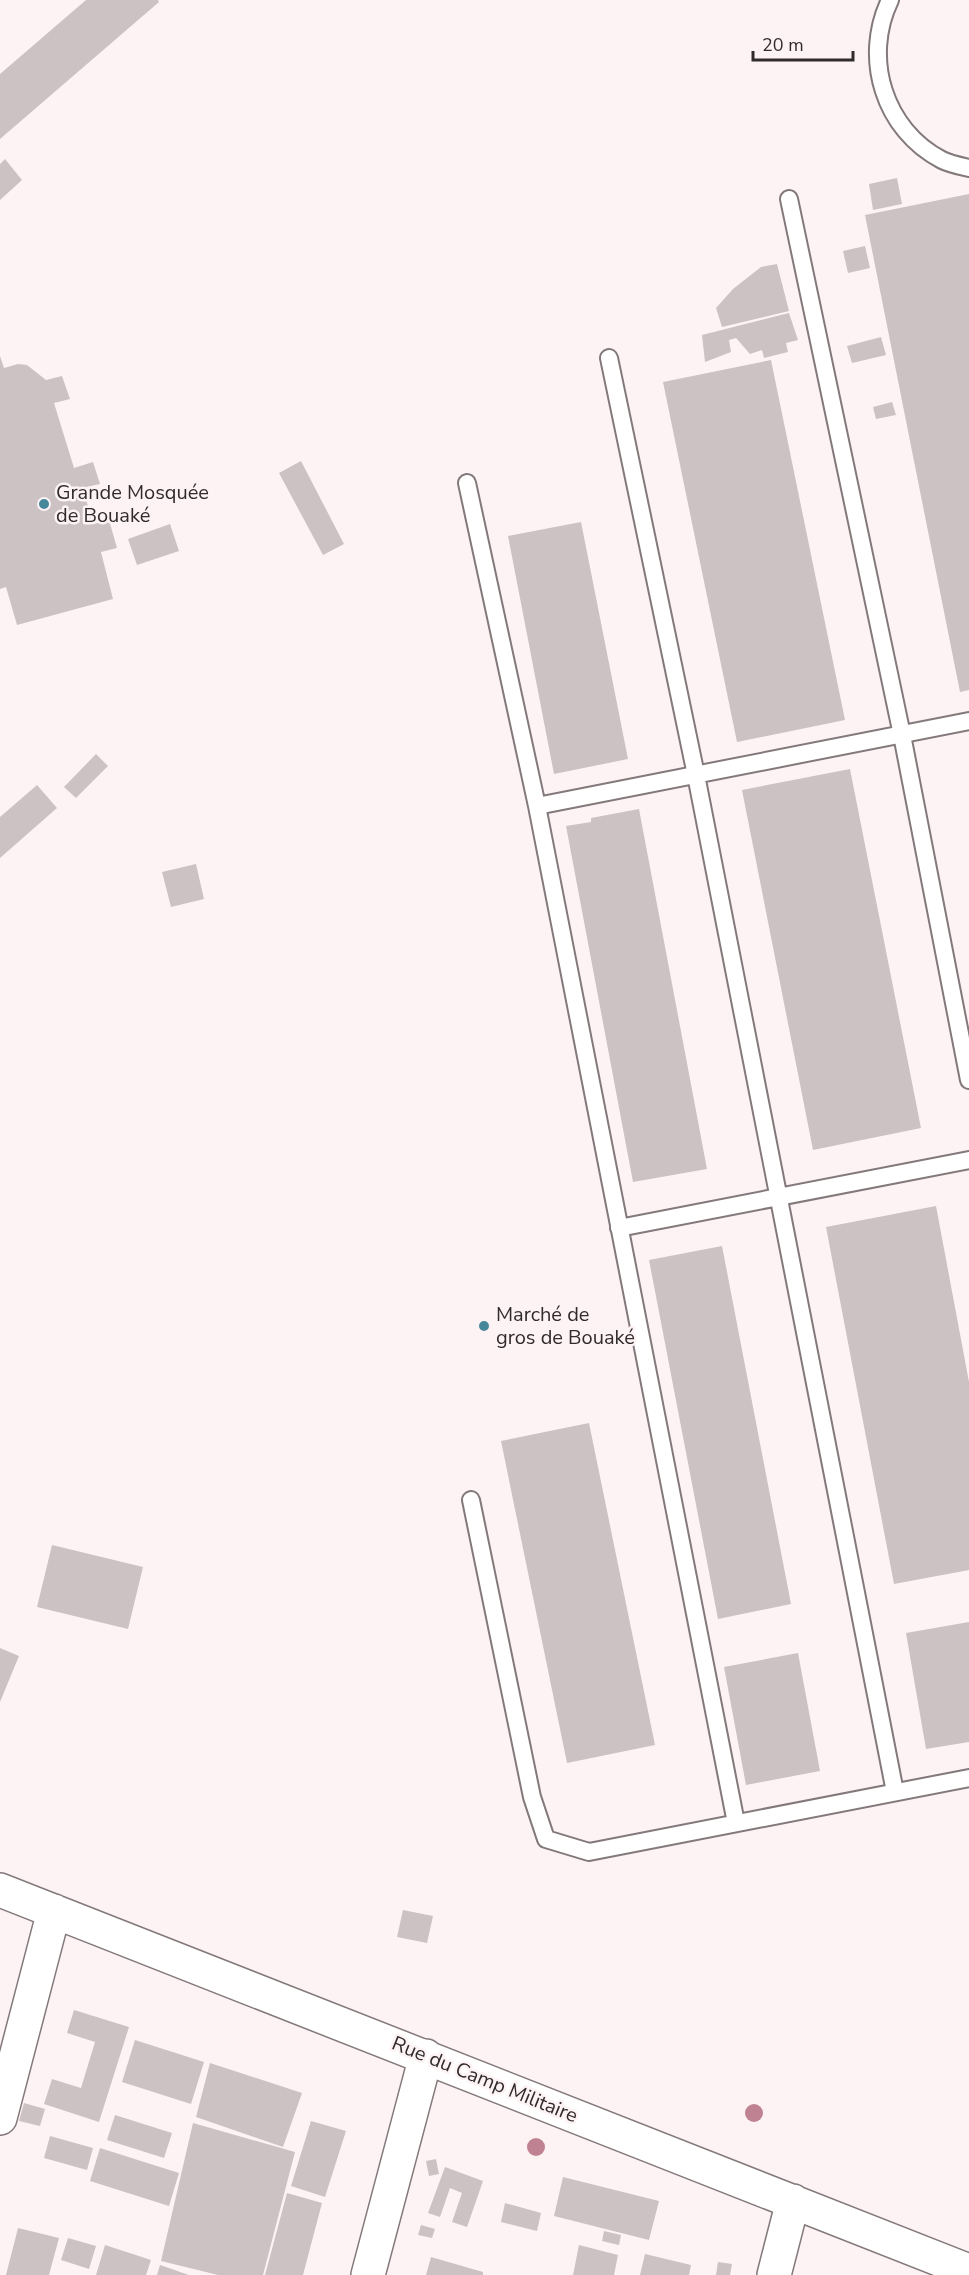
<svg xmlns="http://www.w3.org/2000/svg" width="969" height="2275" font-family="'Nunito Sans',sans-serif">
<style>
.building{fill:#ccc1c3}
.lines{fill:none;stroke-linecap:round;stroke-linejoin:round}
.service-casing{stroke:#83797a;stroke-width:20}
.minor-casing{stroke:#83797a;stroke-width:36}
.service{stroke:#fff;stroke-width:16}
.minor{stroke:#fff;stroke-width:33}
.tree{fill:#bf8293}
.poi-dot{fill:#468899;stroke:#fef3f4;stroke-width:2}
.labels{text-anchor:middle;stroke-width:5;stroke-linejoin:round;paint-order:stroke}
.poi-label{font-size:20px;fill:#302c2d;stroke:#fef3f4;text-anchor:start}
.street-label{font-size:20px;fill:#302c2d;stroke:#fef3f4}
</style>
<rect width="100%" height="100%" fill="#fef3f4"/>
<path class="building" d="M86 0H158L159 2 0 139V74Z
M5 159 22 180 0 200V164Z
M897 178 902 204 873 210 869 184Z
M969 194V690L960 692 865 215Z
M865 246 870 268 848 273 843 251Z
M777 264 789 311 722 327 716 308 733 289 761 267Z
M789 313 798 340 786 343 788 352 764 358 762 350 750 354 736 338 729 340 731 352 705 362 702 335Z
M881 337 886 355 852 363 847 346Z
M0 356 4 368 18 364 27 365 46 380 62 376 70 399 54 403 74 468 93 462 100 484 82 488 94 524 109 520 117 548 101 552 113 599 17 625 6 587 0 589Z
M771 360 845 720 737 742 663 382Z
M892 402 896 415 876 419 873 407Z
M301 461 344 544 323 555 279 473Z
M581 522 628 759 554 774 508 536Z
M170 524 179 551 137 565 128 539Z
M96 754 108 766 76 798 64 787Z
M850 769 921 1128 813 1150 742 790Z
M37 785 57 808 0 858V817Z
M639 809 707 1169 633 1182 566 826 591 822V818Z
M196 864 204 899 171 907 162 872Z
M936 1206 969 1382V1570L894 1584 826 1227Z
M722 1246 791 1604 718 1619 649 1260Z
M589 1423 655 1745 567 1763 501 1441Z
M52 1545 143 1567 128 1629 37 1607Z
M969 1622V1742L926 1749 906 1633Z
M0 1648 19 1656 0 1702Z
M798 1653 820 1771 746 1785 724 1667Z
M403 1910 433 1916 427 1943 397 1937Z
M74 2010 129 2027 99 2122 44 2104 52 2079 81 2088 95 2042 67 2033Z
M135 2040 204 2062 191 2104 122 2082Z
M210 2063 302 2093 283 2147 196 2117Z
M24 2103 45 2109 40 2126 19 2121Z
M115 2115 172 2133 164 2158 107 2140Z
M311 2121 346 2131 325 2197 291 2186Z
M193 2123 295 2152 263 2275H218L161 2261Z
M50 2136 93 2148 87 2170 44 2158Z
M100 2148 179 2173 169 2206 90 2181Z
M436 2159 439 2174 429 2176 426 2161Z
M445 2167 483 2181 467 2227 452 2222 462 2193 450 2188 440 2217 428 2213Z
M563 2177 659 2201 649 2240 554 2216Z
M287 2193 322 2203 303 2275H265Z
M505 2203 541 2213 537 2231 501 2222Z
M421 2225 435 2229 432 2238 418 2235Z
M18 2228 59 2238 49 2275H6Z
M604 2231 621 2235 619 2245 602 2241Z
M68 2238 96 2246 89 2269 61 2260Z
M105 2245 151 2260 146 2275H96Z
M579 2245 618 2255 614 2275H573Z
M645 2254 691 2265 689 2275H640Z
M431 2257 483 2272V2275H426Z
M718 2262 732 2264 730 2275H716Z
M160 2265 189 2275H157Z"/>
<g class="lines">
<defs>
<path id="service" d="M890 0C862 58 884 130 942 160 950 164 960 166 969 168
M789 199 902 735 969 1080
M609 358 696 775 895 1792
M467 483 537 806 736 1823
M537 806 969 721
M619 1228 969 1160
M471 1500 532 1797 546 1839 589 1852 969 1778"/>
<path id="minor" d="M0 1890 969 2271
M0 2118 54 1911
M368 2275 426 2056
M774 2275 793 2201"/>
</defs>
<use href="#service" class="service-casing"/>
<use href="#minor" class="minor-casing"/>
<use href="#service" class="service"/>
<use href="#minor" class="minor"/>
</g>
<g class="tree">
<circle cx="754" cy="2113" r="9"/>
<circle cx="536" cy="2147" r="9"/>
</g>
<g class="poi-dot">
<circle cx="44" cy="504" r="6"/>
<circle cx="484" cy="1326" r="6"/>
</g>
<g class="labels">
<g class="poi-label">
<text x="56" y="499">Grande Mosquée<tspan x="56" dy="23">de Bouaké</tspan></text>
<text x="496" y="1321">Marché de<tspan x="496" dy="23">gros de Bouaké</tspan></text>
</g>
<g class="street-label">
<text transform="translate(485 2079) rotate(22)" y="7">Rue du Camp Militaire</text>
</g>
</g>
<path d="M753 51v9h100v-9" fill="none" stroke="#302c2d" stroke-width="3"/>
<text x="762" y="51" font-size="18" fill="#302c2d" stroke="#fef3f4" stroke-width="4.5" paint-order="stroke">20 m</text>
</svg>
